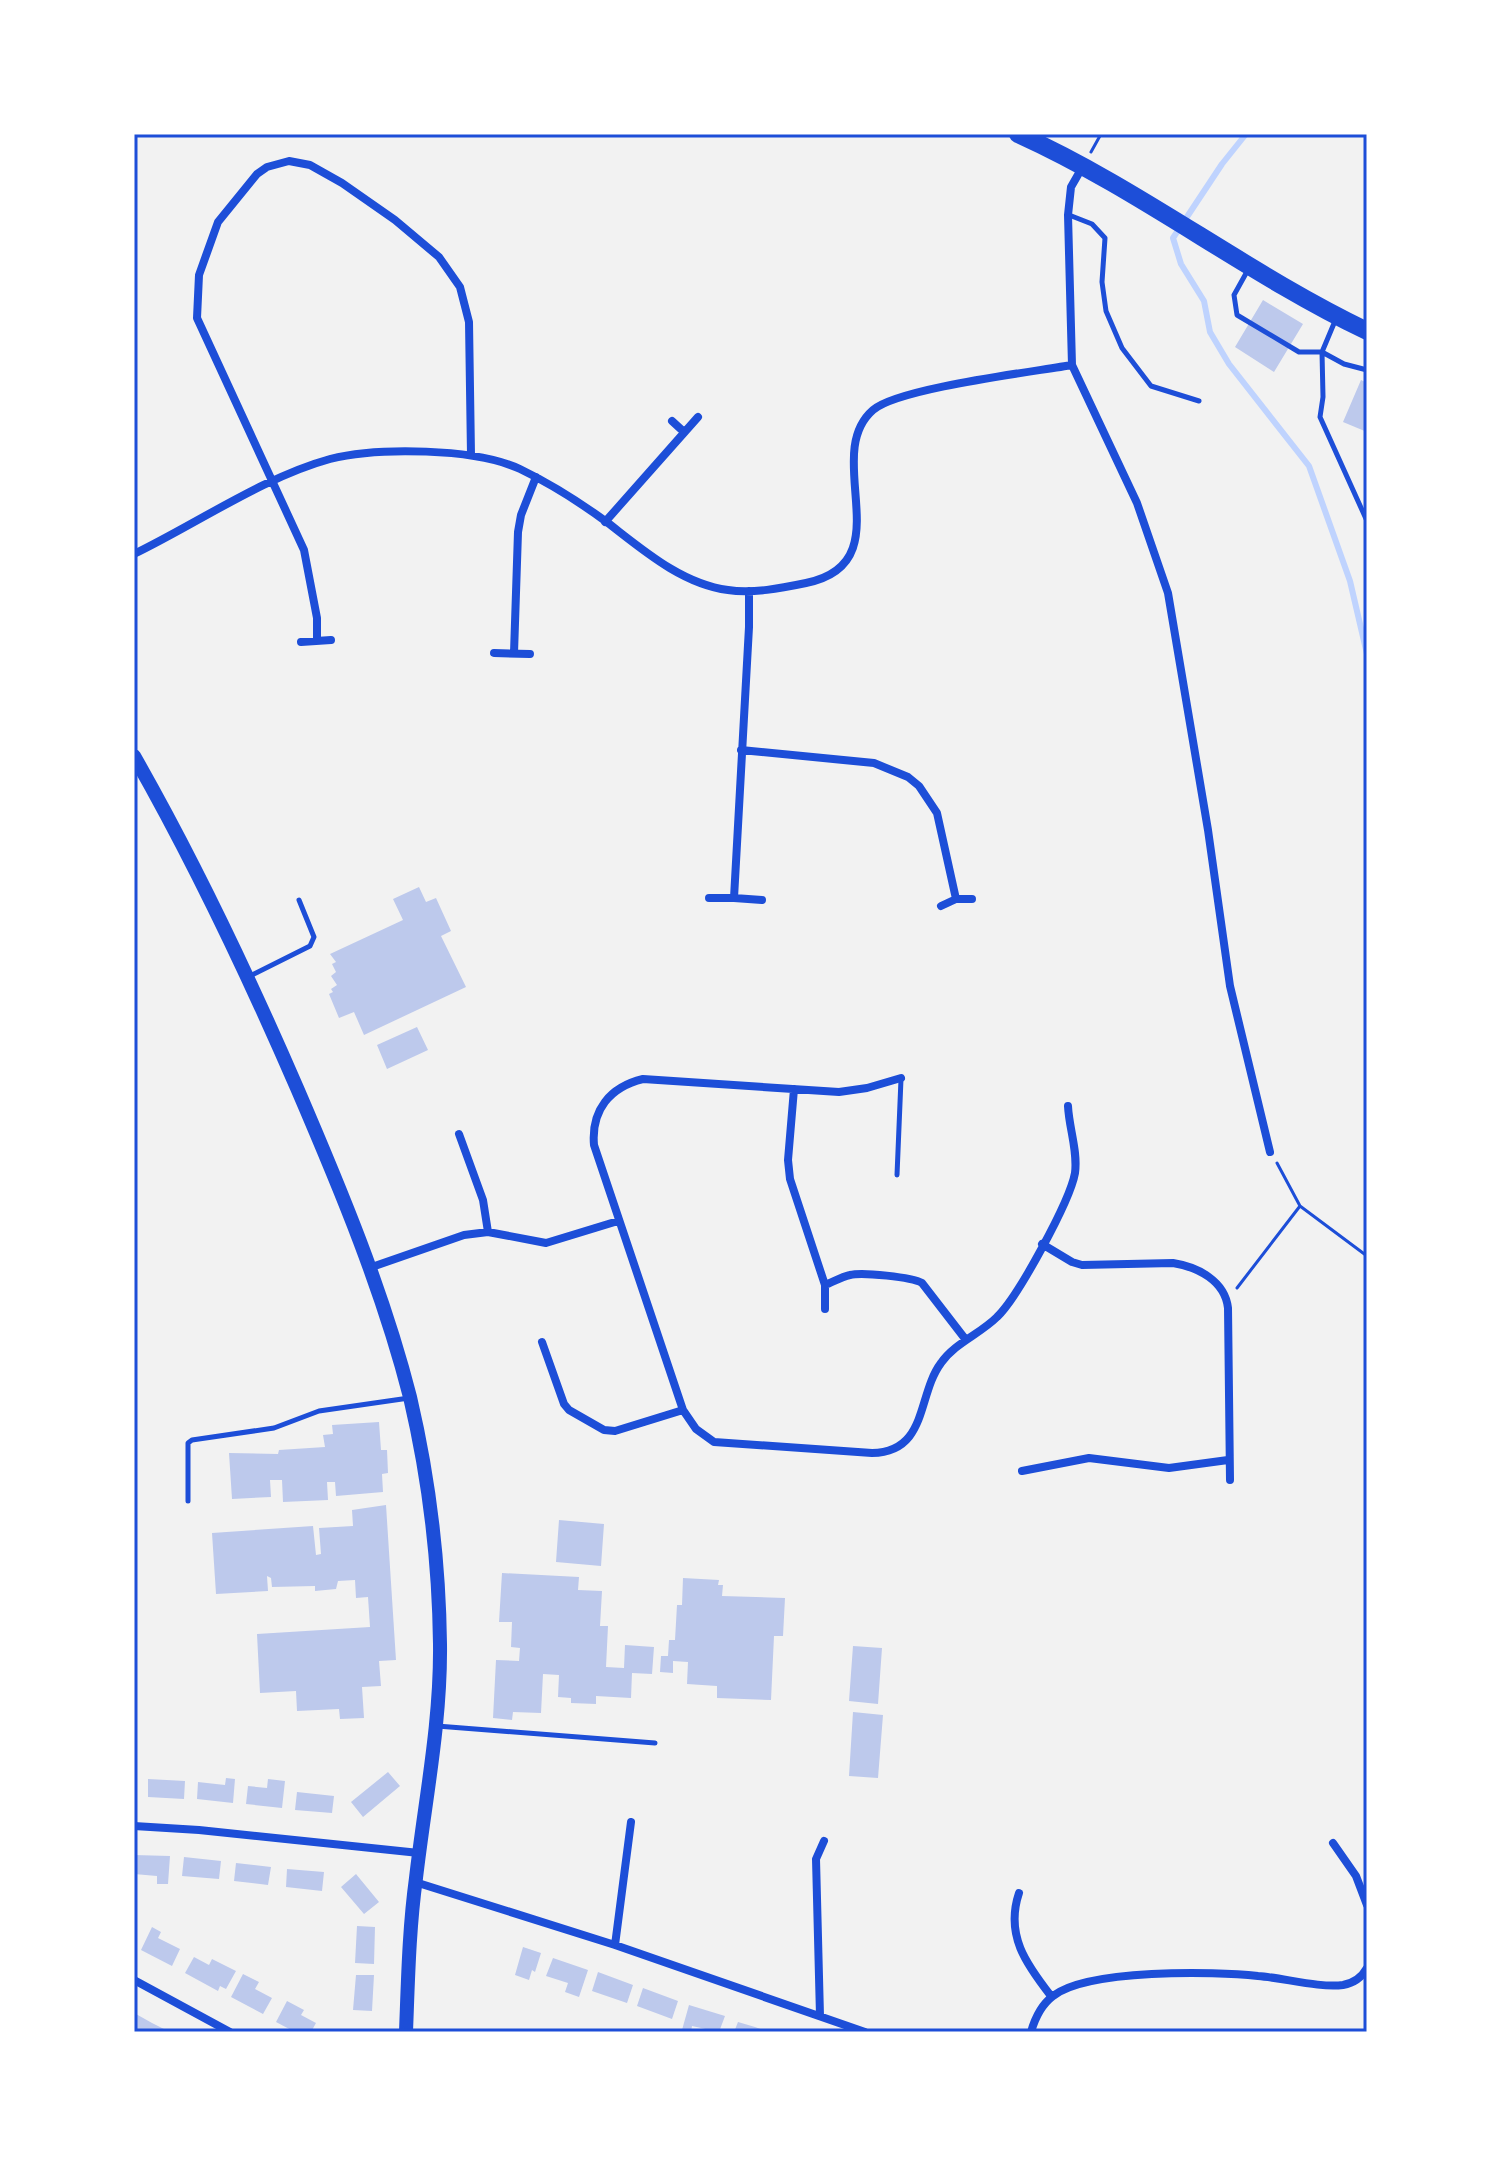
<svg xmlns="http://www.w3.org/2000/svg" width="1501" height="2166" font-family="Arial,sans-serif">
<style>
.lines{fill:none;stroke-linecap:round;stroke-linejoin:round}
.stream{stroke:#bfd3fe;stroke-width:6}
.building{fill:#bdc9ec}
.path{stroke:#1d4ed8;stroke-width:3}
.service{stroke:#1d4ed8;stroke-width:5}
.minor{stroke:#1d4ed8;stroke-width:8}
.tertiary{stroke:#1d4ed8;stroke-width:14}
.primary{stroke:#1d4ed8;stroke-width:18}
.neatline{fill:none;stroke:#1d4ed8;stroke-width:3}
</style>
<rect width="100%" height="100%" fill="#f2f2f2"/>
<g class="lines">
<path class="stream" d="M1246 134 1222 164 1173 238 1181 264 1204 301 1210 332 1229 364 1309 466 1350 581 1367 654"/>
</g>
<path class="building" d="M1263 300 1303 324 1274 372 1235 347Z
M1361 380 1367 383V432L1343 422Z
M419 887 426 902 436 898 451 931 441 936 466 987 364 1035 354 1012 339 1018 329 994 333 992 331 989 337 985 331 976 336 972 332 964 336 962 330 954 403 920 393 899Z
M417 1027 428 1050 387 1069 377 1045Z
M379 1422 381 1450H387L388 1473 382 1474 383 1492 336 1496 335 1482H327L328 1500 283 1502 282 1480H270L271 1497 232 1499 229 1453 278 1454 279 1450 325 1447 323 1435 333 1434 332 1425Z
M386 1505 396 1660 379 1661 381 1686 362 1687 364 1718 340 1719 339 1709 297 1711 296 1691 260 1693 257 1634 370 1627 368 1597 356 1598 355 1580 338 1581 336 1589 315 1591V1586L272 1587 271 1578 267 1576 268 1591 216 1594 212 1533 313 1526 316 1555 321 1554 319 1528 353 1526 352 1510Z
M559 1520 604 1524 601 1566 556 1562Z
M502 1573 579 1577 578 1590 602 1591 600 1626H608L606 1667 624 1668 625 1645 654 1647 652 1674 632 1673 631 1698 596 1696V1704L571 1703V1698L558 1697 559 1675 543 1674 541 1713 513 1712 512 1720 493 1718 496 1660 519 1661 520 1648 511 1647 512 1622H499Z
M683 1578 719 1580 718 1585H723L722 1596 785 1598 783 1636H774L771 1700 717 1698V1686L687 1684 688 1662 673 1661V1673L660 1672 661 1656H668L669 1640H675L677 1605H682Z
M853 1646 882 1648 878 1704 849 1701Z
M853 1712 883 1715 878 1778 849 1776Z
M388 1772 400 1786 363 1817 351 1802Z
M226 1778 235 1779 233 1803 197 1799 198 1782 225 1785Z
M148 1779 185 1781 184 1799 148 1797Z
M268 1779 285 1781 282 1808 246 1804 248 1786 267 1788Z
M297 1792 334 1796 332 1813 295 1810Z
M134 1855 170 1856 168 1884H157V1876L134 1874Z
M184 1857 221 1861 219 1879 182 1876Z
M236 1863 271 1867 268 1885 234 1881Z
M287 1869 324 1872 322 1891 286 1887Z
M356 1874 379 1902 364 1914 341 1887Z
M357 1926 375 1927 374 1964 355 1963Z
M152 1927 161 1932 158 1938 180 1949 172 1966 141 1950Z
M523 1947 541 1953 535 1972 532 1970 529 1980 515 1975Z
M194 1957 209 1965 212 1959 236 1971 226 1989 220 1986 218 1991 185 1973Z
M553 1958 588 1970 579 1997 565 1992 568 1983 546 1976Z
M598 1972 633 1985 627 2003 592 1991Z
M243 1974 259 1982 255 1989 272 1998 263 2014 231 1997Z
M356 1975H374L372 2011 353 2010Z
M643 1988 678 2001 672 2019 637 2006Z
M287 2001 304 2010 301 2015 316 2023 311 2032H295L276 2022Z
M689 2005 725 2016 719 2032 692 2026 691 2032 682 2030Z
M136 2014 152 2023 170 2032H134Z
M738 2022 755 2027 769 2032H734Z"/>
<g class="lines">
<path class="path" d="M1091 152 1101 134
M1277 1163 1300 1206
M1237 1288 1300 1206 1367 1256"/>
<path class="service" d="M1069 215 1092 224 1105 238 1102 282 1106 311 1122 348 1151 386 1199 401
M1249 268 1234 295 1237 315 1299 352H1322L1344 364 1367 370
M1335 321 1322 352 1323 397 1320 417 1367 521
M248 977 310 946 314 937 299 900
M897 1175 901 1079
M188 1501V1443L192 1440 274 1428 319 1411 409 1398
M437 1726 655 1743"/>
<path class="minor" d="M1083 166 1071 187 1068 215 1072 365 1137 503 1168 593 1208 830 1230 986 1270 1152
M672 421 684 432
M605 522 698 417
M134 554C196 524 264 477 330 459 378 447 475 448 520 469 551 484 581 503 608 523 643 550 682 584 728 590 752 594 782 588 806 583 904 563 820 456 873 410 898 388 1032 372 1072 365
M317 641V618L304 550 197 318 199 275 218 222 257 174 267 167 289 161 310 165 342 183 395 220 439 257 460 287 469 322 471 455
M301 642 331 640
M494 653 530 654
M514 653 518 532 521 515 536 477
M741 750 874 763 908 777 919 786 937 813 956 899 941 906
M709 898H734L749 627V591
M734 898 762 900
M956 899H972
M901 1078 867 1088 839 1092 643 1079C610 1087 591 1110 594 1145L683 1410 696 1429 714 1442 872 1453C928 1452 917 1395 941 1363 955 1343 980 1334 997 1317 1018 1297 1070 1201 1075 1173 1078 1151 1069 1128 1068 1106
M794 1089 788 1160 790 1179 825 1285C833 1282 841 1277 850 1275 862 1272 912 1277 922 1283L966 1340
M459 1134 483 1200 488 1232
M1042 1244 1072 1262 1082 1265 1173 1263C1198 1267 1225 1281 1228 1308L1230 1480
M369 1268 464 1235 488 1232 546 1243 618 1221
M825 1285V1309
M542 1342 564 1404 569 1410 604 1430 615 1431 683 1410
M1022 1471 1089 1458 1169 1468 1228 1460
M134 1826 199 1830 419 1853
M1333 1843 1356 1876 1367 1905
M415 1882 615 1945 865 2032
M1019 1893C1005 1935 1026 1964 1051 1996
M615 1945 631 1822
M134 1980 230 2032
M820 2016 816 1859 824 1841
M1031 2032C1035 2018 1041 2005 1053 1996 1087 1969 1214 1971 1258 1976 1284 1978 1319 1988 1343 1985 1354 1983 1362 1977 1367 1968"/>
<path class="tertiary" d="M134 756C195 863 248 975 297 1088 340 1188 383 1291 410 1397 429 1478 439 1561 440 1644 441 1723 425 1800 416 1878 409 1929 408 1981 406 2032"/>
<path class="primary" d="M1018 134C1140 189 1246 273 1367 331"/>
</g>
<rect width="1501" height="2166" fill="none" stroke="#ffffff" stroke-width="272"/>
<rect x="136" y="136" width="1229" height="1894" class="neatline"/>
</svg>
